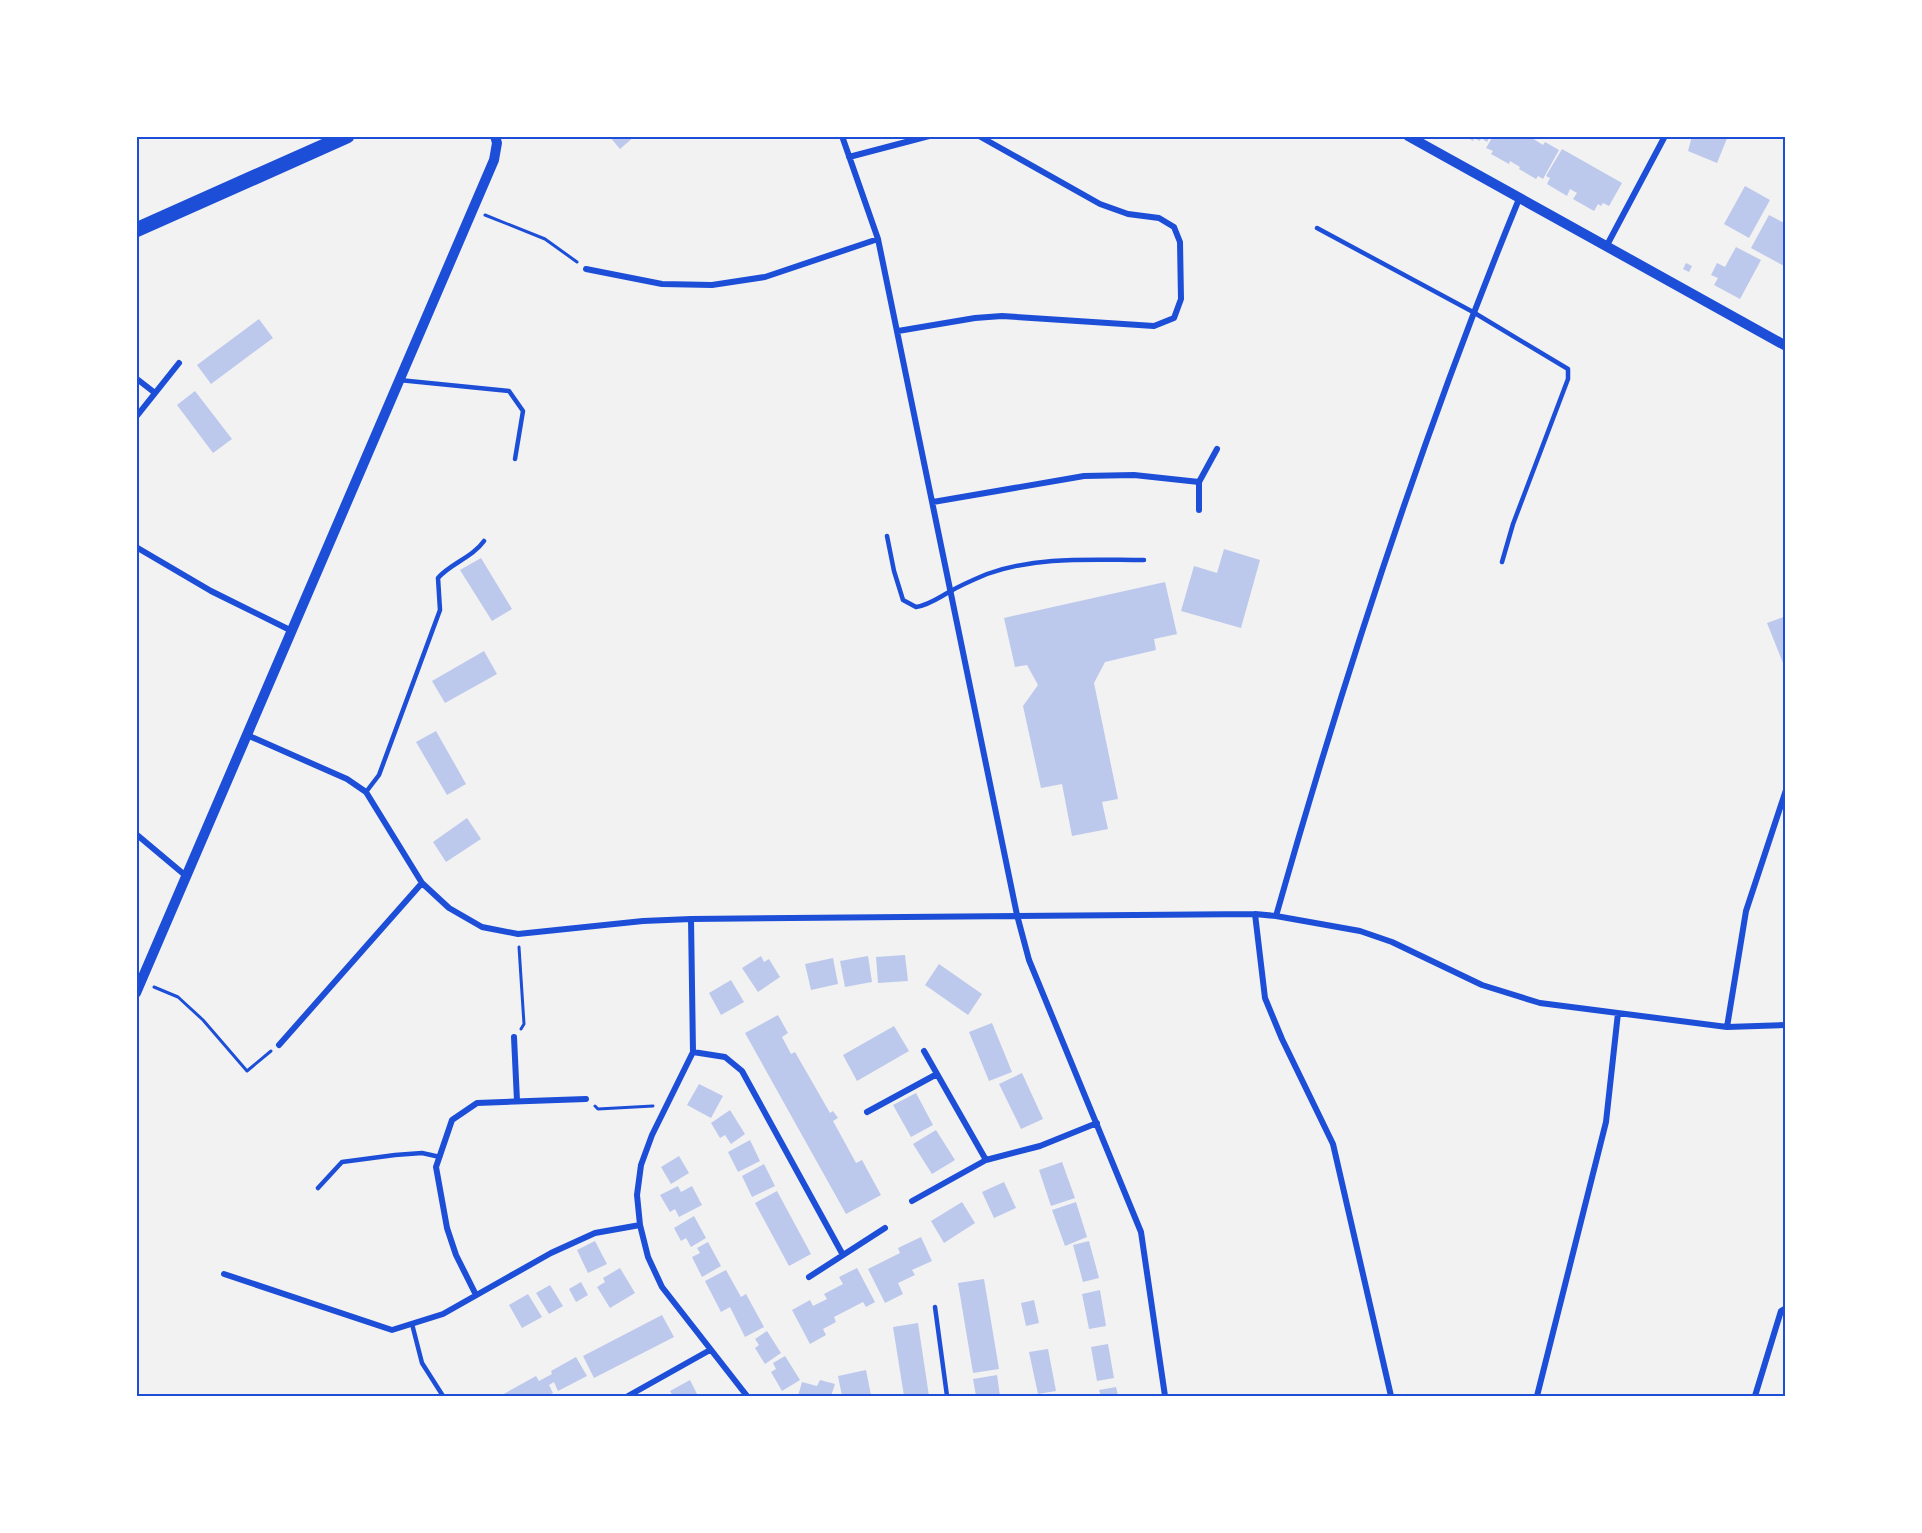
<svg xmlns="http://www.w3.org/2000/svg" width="1922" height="1533" font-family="Poppins,sans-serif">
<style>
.building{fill:#bdc9ec}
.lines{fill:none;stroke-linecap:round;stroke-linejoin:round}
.path{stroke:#1d4ed8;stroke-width:3}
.service{stroke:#1d4ed8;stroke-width:4.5}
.minor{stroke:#1d4ed8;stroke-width:6}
.tertiary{stroke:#1d4ed8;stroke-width:10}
.primary{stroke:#1d4ed8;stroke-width:15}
.neatline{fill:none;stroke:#1d4ed8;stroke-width:2}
</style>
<rect width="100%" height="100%" fill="#f2f2f2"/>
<path class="building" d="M609 136H635L620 149Z
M1465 136H1490L1487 142 1481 138 1480 141 1474 138 1473 141Z
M1493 136H1529L1543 145 1545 142 1559 150 1543 179 1538 176 1536 179 1519 169 1520 167 1510 161 1509 164 1491 154 1493 151 1486 148Z
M1692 136H1728L1717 163 1688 151Z
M1562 149 1622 183 1609 206 1603 203 1601 206 1598 204 1594 211 1573 199 1577 193 1570 189 1567 196 1547 184 1550 178 1546 176Z
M1745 186 1770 200 1749 238 1724 224Z
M1769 215 1786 224V267L1751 248Z
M1736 247 1761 260 1740 299 1714 285 1718 278 1711 275 1717 263 1725 267Z
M1686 263 1692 266 1689 272 1683 269Z
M259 319 273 338 211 384 197 365Z
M195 391 232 439 213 453 177 405Z
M1224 549 1260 560 1241 628 1181 611 1194 566 1217 573Z
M481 558 512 609 492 621 460 570Z
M1165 582 1177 634 1154 639 1156 650 1105 662 1094 683 1118 799 1102 802 1108 829 1072 836 1062 784 1041 788 1023 706 1038 685 1027 665 1015 667 1004 618Z
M1786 616V668H1785L1767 623Z
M484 651 497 674 445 703 432 681Z
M436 731 466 784 447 795 416 742Z
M467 818 481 839 446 862 433 842Z
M905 955 908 981 878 983 876 957Z
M761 956 764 962 769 959 780 977 758 992 742 968Z
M868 956 872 982 845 987 840 961Z
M833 958 838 984 811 990 805 964Z
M939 964 982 994 968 1015 925 985Z
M731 980 744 1002 721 1015 709 993Z
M778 1015 788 1033 782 1037 791 1054 795 1052 830 1113 833 1111 838 1118 833 1121 856 1163 862 1160 881 1195 846 1214 745 1033Z
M992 1023 1012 1072 989 1081 969 1032Z
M894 1026 909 1051 857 1081 843 1055Z
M1022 1073 1043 1119 1021 1129 999 1084Z
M699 1084 723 1096 711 1118 687 1105Z
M916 1093 933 1125 911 1137 893 1105Z
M730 1110 745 1134 731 1144 725 1135 720 1138 711 1123Z
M936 1130 955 1160 932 1174 913 1144Z
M750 1140 760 1161 738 1172 728 1152Z
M679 1156 689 1173 671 1184 661 1167Z
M1062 1162 1075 1198 1051 1206 1039 1170Z
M764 1164 775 1186 752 1197 742 1176Z
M1004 1182 1016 1208 994 1218 982 1192Z
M678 1186 681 1192 692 1186 702 1205 679 1217 675 1209 670 1212 660 1195Z
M777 1191 811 1254 789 1266 755 1203Z
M962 1202 975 1223 944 1243 931 1221Z
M1076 1202 1087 1237 1065 1246 1052 1210Z
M694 1216 706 1238 691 1247 686 1238 681 1241 674 1228Z
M921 1237 932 1261 912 1270 915 1275 898 1283 903 1294 885 1303 868 1269 900 1253 898 1248Z
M595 1241 607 1264 588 1273 577 1250Z
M1089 1241 1099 1278 1083 1282 1073 1245Z
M708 1242 721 1266 702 1277 692 1257 700 1253 697 1248Z
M620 1268 635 1293 610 1308 597 1287 605 1282 603 1278Z
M857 1268 875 1302 866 1307 863 1302 834 1317 836 1322 823 1329 826 1335 810 1344 792 1310 810 1300 813 1306 827 1299 824 1294 843 1284 839 1277Z
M726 1270 741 1297 746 1294 764 1327 745 1337 730 1307 721 1312 705 1281Z
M984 1279 999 1369 973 1373 958 1283Z
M581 1282 588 1295 576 1302 569 1289Z
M550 1285 563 1306 549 1314 536 1293Z
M1100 1290 1106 1326 1089 1329 1082 1294Z
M528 1294 542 1317 522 1328 509 1305Z
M1034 1300 1039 1323 1026 1326 1021 1303Z
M662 1315 674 1337 594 1378 583 1356Z
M918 1323 929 1396H904L893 1327Z
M767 1331 781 1353 765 1364 755 1348 759 1345 755 1339Z
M1108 1344 1114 1378 1097 1381 1091 1347Z
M1048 1349 1056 1391 1038 1394 1029 1352Z
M785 1356 800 1380 782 1391 771 1372 776 1369 773 1363Z
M576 1357 587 1376 558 1391 554 1382 549 1385 553 1393 546 1396H500L536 1376 539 1381 552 1374 551 1371Z
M866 1370 871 1395 842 1396 838 1376Z
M997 1375 1000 1396H976L973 1379Z
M690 1380 698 1396H673L670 1391Z
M820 1380 835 1384 831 1396H798L802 1382 817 1386Z
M1116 1387 1118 1396H1101L1099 1390Z"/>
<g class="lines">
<path class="path" d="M485 215 545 239 577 262
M519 947 524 1024 521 1029
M154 987 178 997 203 1020 247 1071 271 1051
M595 1106 598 1109 653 1106"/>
<path class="service" d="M1317 228 1473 312 1568 369V379L1513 524 1502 562
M399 380 509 391 523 411 515 459
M887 536 894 571 903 600 916 607C929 605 938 598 949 592 961 585 975 579 987 574 1037 556 1091 560 1144 560
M366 792 379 775 440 610 438 578C451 563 472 558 484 541
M318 1188 342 1162 395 1155 422 1153 440 1157
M935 1307 947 1396
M412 1324 422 1363 443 1396"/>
<path class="minor" d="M842 136 878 239 1017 915 1029 960 1141 1232 1165 1396
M849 157 929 136
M1606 247 1665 136
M586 269 662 284 712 285 765 277 878 239
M898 331 975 318 1002 316 1154 326 1174 318 1181 299 1180 242 1174 227 1159 218 1128 214 1100 204 979 136
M137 379 155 393
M136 417 179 363
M933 502 1084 476 1134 475 1199 482
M1199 510V482L1217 449
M136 547 211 591 292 631
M247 735 347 779 366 792 422 883 449 908 482 927 518 934 643 921 691 919 1255 914 1276 916 1360 931 1392 942 1482 985 1540 1003 1727 1027 1786 1025
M136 834 186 876
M1255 914 1265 998 1282 1039 1333 1144 1391 1396
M1276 916C1345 673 1423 433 1519 199
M691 919 693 1052 652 1135 641 1165 637 1195 640 1225 648 1257 662 1287 747 1396
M1727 1027 1746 911 1786 790
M514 1037 517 1101
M279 1045 422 883
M924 1051 986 1160
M693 1052 725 1057 742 1071 843 1255
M867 1112 937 1074
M912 1201 986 1160 1040 1146 1097 1123
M224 1274 392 1330 443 1314 551 1253 595 1233 640 1225
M809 1277 885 1228
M476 1295 456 1255 447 1228 436 1167 452 1120 477 1103 586 1099
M628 1396 710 1350
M1537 1396 1606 1122 1618 1013
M1755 1396 1781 1311 1786 1308"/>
<path class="tertiary" d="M1408 136 1786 346
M136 993 494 160 497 143 495 136"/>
<path class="primary" d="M136 230 347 136"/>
</g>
<rect width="1922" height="1533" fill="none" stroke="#ffffff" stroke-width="276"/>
<rect x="138" y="138" width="1646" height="1257" class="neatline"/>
</svg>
